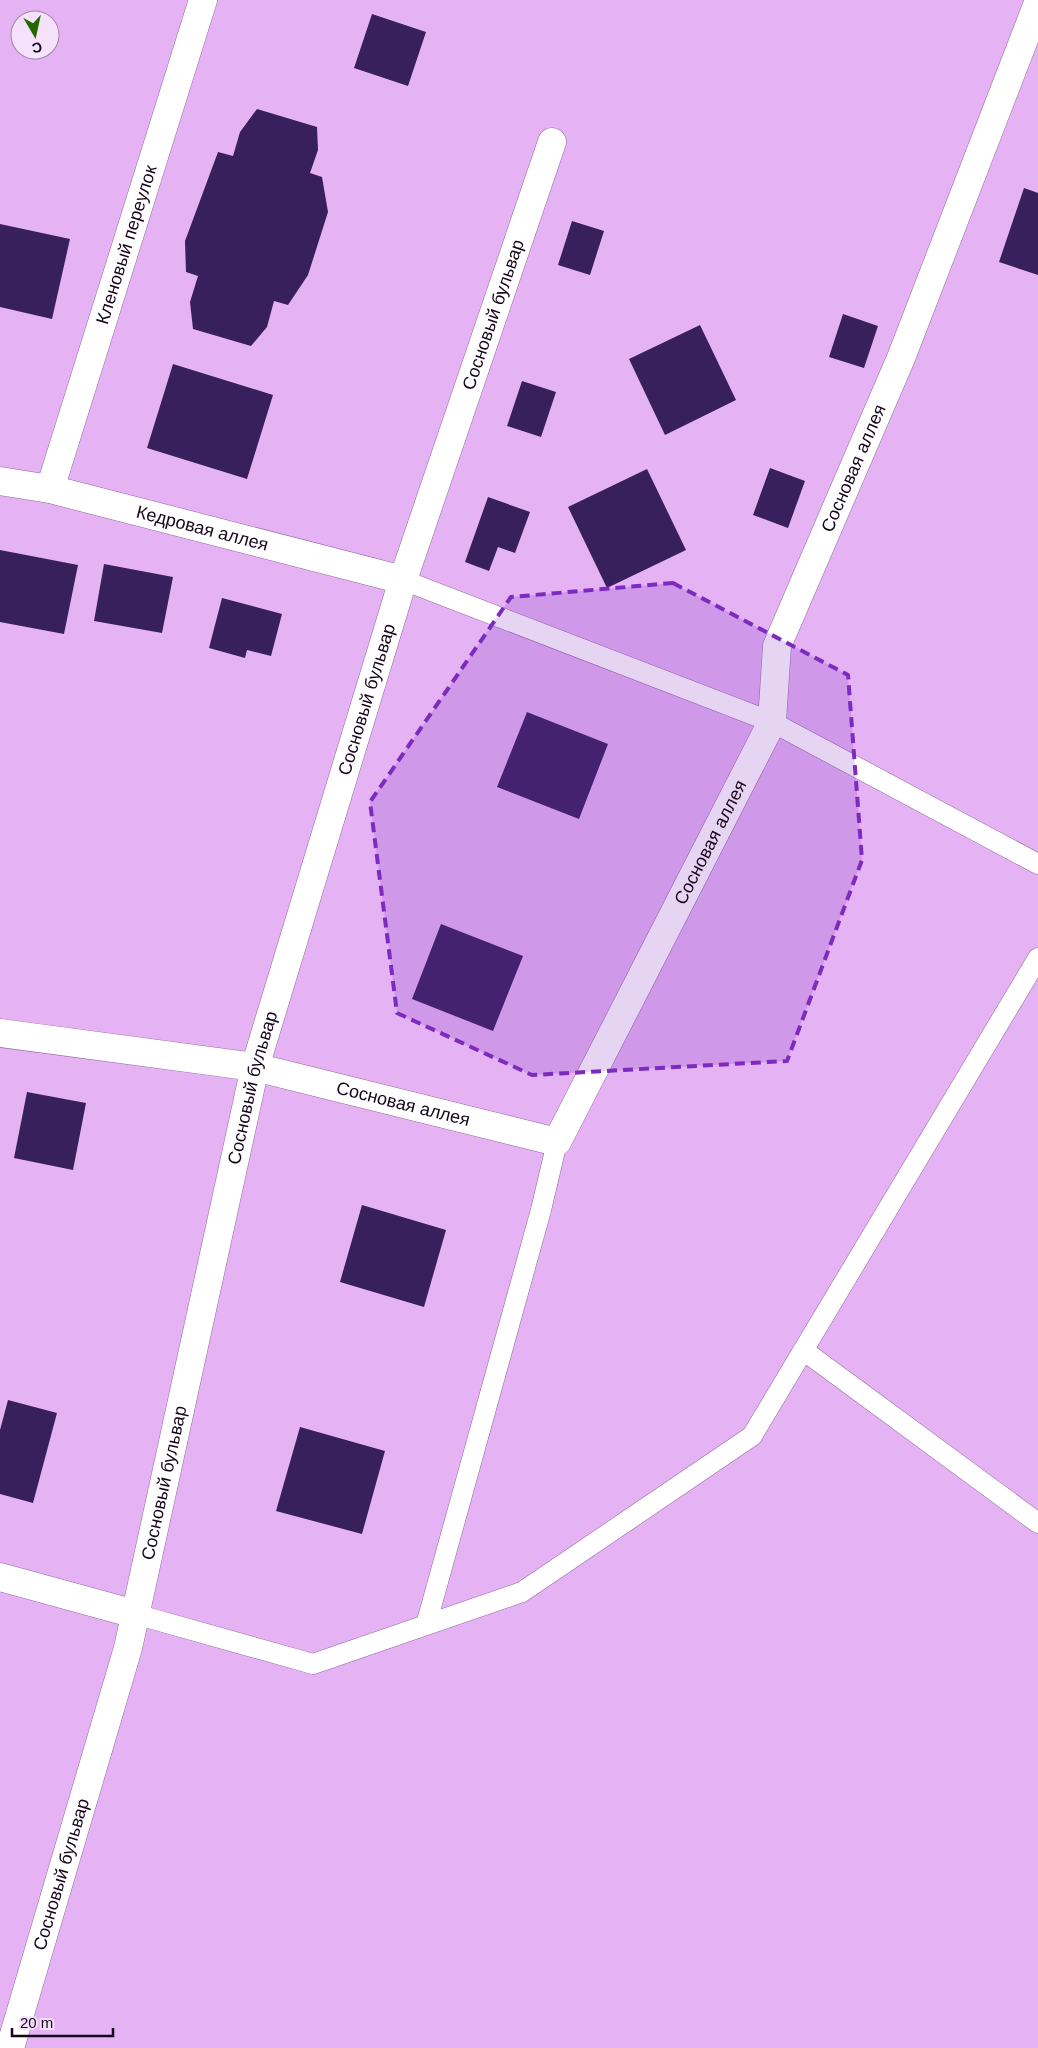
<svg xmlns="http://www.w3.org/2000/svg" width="1038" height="2048" font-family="Helvetica,sans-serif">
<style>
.building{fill:#38205d}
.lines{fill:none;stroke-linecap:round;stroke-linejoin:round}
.service-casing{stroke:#9466a2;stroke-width:21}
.minor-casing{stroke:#9466a2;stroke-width:29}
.service{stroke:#fff;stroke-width:20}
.minor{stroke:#fff;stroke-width:28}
.marked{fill:#7b2cbf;fill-opacity:0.2;stroke:#7b2cbf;stroke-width:4;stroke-dasharray:10 6;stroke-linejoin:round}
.labels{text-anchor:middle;stroke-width:5;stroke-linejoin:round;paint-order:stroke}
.street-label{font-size:18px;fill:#15051a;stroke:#f5e1fc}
</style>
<rect width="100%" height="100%" fill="#e5b3f4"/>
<path class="building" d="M372 14 426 32 408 86 354 68Z
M257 109 317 127 318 150 310 173 322 177 328 212 308 275 288 305 274 301 267 327 251 346 193 329 190 302 198 276 186 272 185 241 218 152 233 156 240 132Z
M1024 188 1038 193V275L999 262Z
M572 221 604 231 590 275 558 265Z
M0 224 70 239 52 319 0 307Z
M843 314 878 326 864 368 829 357Z
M700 325 736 400 665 435 629 359Z
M173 364 273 395 247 479 147 448Z
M522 381 556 392 541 437 507 426Z
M770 468 805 481 788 528 753 515Z
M647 469 686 550 607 588 568 507Z
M488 497 530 512 515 553 498 547 489 571 465 562Z
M0 550 78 565 64 634 0 622Z
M104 564 173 577 162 633 94 621Z
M222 598 282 614 271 656 247 650 245 658 209 648Z
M527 712 608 744 579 819 497 787Z
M441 924 523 956 493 1031 412 999Z
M27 1092 86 1103 73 1170 14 1158Z
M362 1205 446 1230 424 1307 340 1282Z
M8 1400 57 1413 33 1503 0 1494V1430Z
M300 1427 385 1451 362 1534 276 1511Z"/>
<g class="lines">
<defs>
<path id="service" d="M403 580 772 722 1038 864
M803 1350 1038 1523
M135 1614 313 1664 522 1592 752 1436 1038 958
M426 1625 541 1210 557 1142"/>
<g id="minor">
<path id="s1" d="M0 481 50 489 403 580"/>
<path id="s2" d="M50 489 203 0"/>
<path id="s3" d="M0 1033 255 1067 557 1142 772 722 777 646 901 358 1038 3"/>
<path d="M0 1577 135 1614"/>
<path id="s4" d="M10 2048 128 1648 255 1067 403 580 552 142"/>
</g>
</defs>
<use href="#service" class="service-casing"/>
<use href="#minor" class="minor-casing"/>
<use href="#service" class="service"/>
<use href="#minor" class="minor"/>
</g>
<path class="marked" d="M673 583 848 675 862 860 787 1061 532 1075 397 1013 370 802 511 597Z"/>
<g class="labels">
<g class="street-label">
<text dy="6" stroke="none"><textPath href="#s2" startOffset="256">Кленовый переулок</textPath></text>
<text dy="6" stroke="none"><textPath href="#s4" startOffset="1801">Сосновый бульвар</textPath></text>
<text dy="6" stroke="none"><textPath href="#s3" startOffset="1310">Сосновая аллея</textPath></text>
<text dy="6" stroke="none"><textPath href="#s1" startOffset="208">Кедровая аллея</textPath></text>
<text dy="6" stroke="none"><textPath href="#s4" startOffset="1396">Сосновый бульвар</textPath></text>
<text dy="6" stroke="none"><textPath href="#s3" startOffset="905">Сосновая аллея</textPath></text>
<text dy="6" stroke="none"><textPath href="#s4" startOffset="991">Сосновый бульвар</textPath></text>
<text dy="6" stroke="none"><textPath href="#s3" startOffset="410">Сосновая аллея</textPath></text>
<text dy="6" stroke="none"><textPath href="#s4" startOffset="586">Сосновый бульвар</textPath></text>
<text dy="6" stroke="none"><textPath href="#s4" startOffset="181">Сосновый бульвар</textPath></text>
</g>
</g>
<g transform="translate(35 35) rotate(171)"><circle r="24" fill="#f5e1fc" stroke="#9b89a2"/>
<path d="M0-4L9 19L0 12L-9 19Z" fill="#246800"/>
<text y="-8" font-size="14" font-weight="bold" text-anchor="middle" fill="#15051a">С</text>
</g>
<path d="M12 2028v8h101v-8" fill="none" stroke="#15051a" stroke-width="2.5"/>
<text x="20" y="2028" font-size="15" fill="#15051a" stroke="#f5e1fc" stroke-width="4" paint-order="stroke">20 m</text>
</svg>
